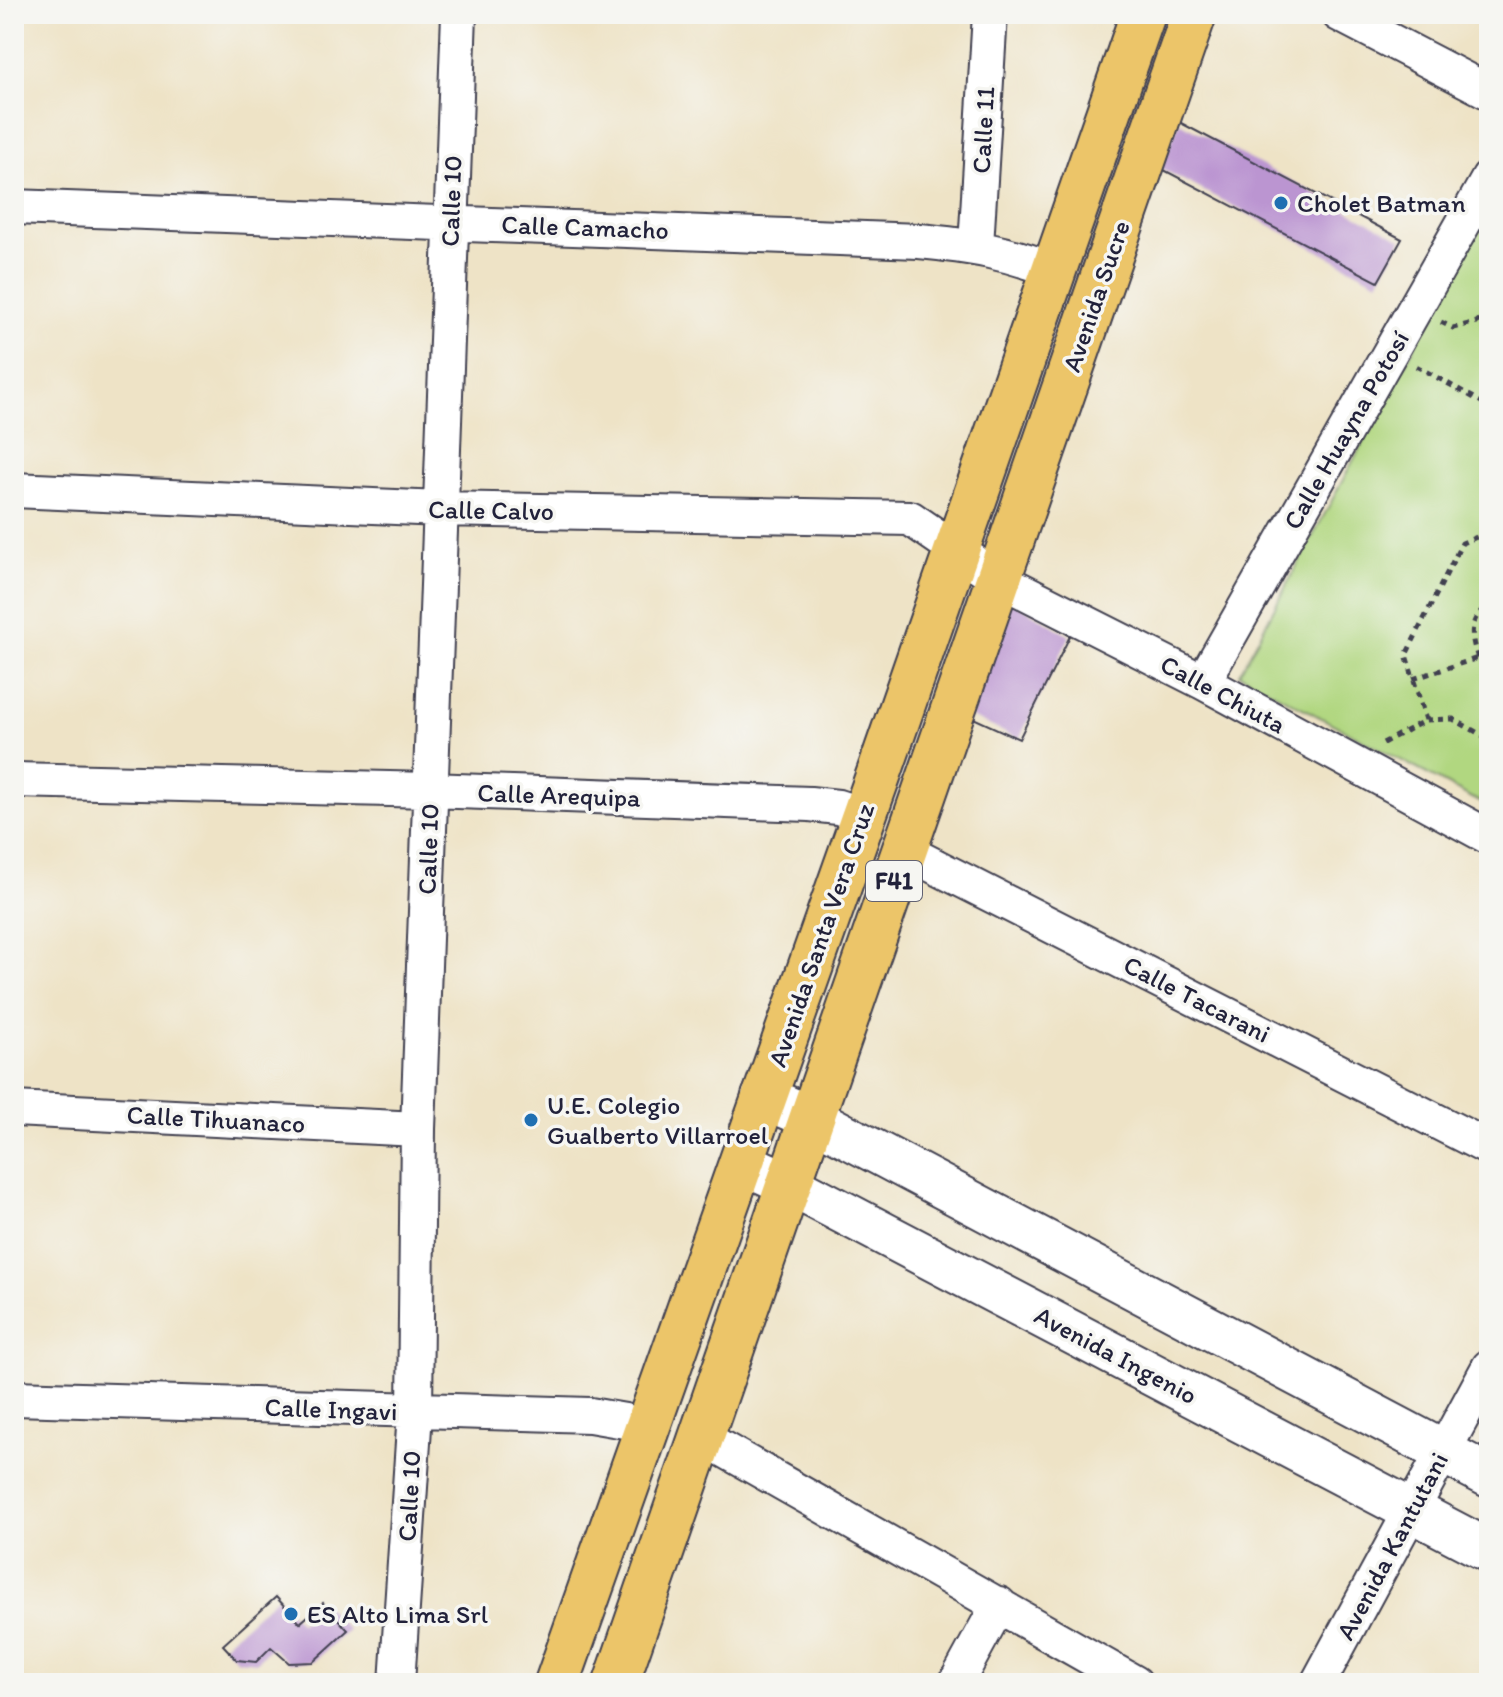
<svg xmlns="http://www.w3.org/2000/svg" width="1503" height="1697" font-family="Itim,sans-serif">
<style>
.green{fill:#b1d780;stroke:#6a7c5e;stroke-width:2}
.building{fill:#bb95d1}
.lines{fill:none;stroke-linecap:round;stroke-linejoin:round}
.minor-casing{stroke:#413f50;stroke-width:38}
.tertiary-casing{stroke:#413f50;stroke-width:46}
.primary-casing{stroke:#413f50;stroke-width:48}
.path{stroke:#413f50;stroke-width:5;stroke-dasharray:6 6;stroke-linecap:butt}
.minor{stroke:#fff;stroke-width:34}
.tertiary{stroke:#fff;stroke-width:42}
.primary{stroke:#ecc569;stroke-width:44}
.poi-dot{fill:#1f6fb2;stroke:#f6f6f2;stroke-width:3}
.labels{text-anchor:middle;stroke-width:7;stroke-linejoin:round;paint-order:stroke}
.shield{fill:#f6f6f2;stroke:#626272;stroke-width:2}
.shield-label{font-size:24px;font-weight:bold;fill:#22223b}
.street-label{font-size:26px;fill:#22223b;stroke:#f6f6f2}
.poi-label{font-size:26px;fill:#22223b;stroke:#f6f6f2;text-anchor:start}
</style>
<rect width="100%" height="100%" fill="#f6f6f2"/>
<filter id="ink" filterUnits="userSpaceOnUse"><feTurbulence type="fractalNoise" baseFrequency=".0125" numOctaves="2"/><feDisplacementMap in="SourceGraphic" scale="16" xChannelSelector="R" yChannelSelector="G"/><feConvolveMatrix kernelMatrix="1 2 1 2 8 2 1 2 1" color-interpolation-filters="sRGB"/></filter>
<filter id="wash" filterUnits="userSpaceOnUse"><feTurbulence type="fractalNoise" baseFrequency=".006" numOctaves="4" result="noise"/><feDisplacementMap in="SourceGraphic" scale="32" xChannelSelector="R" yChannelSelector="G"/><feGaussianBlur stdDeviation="1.8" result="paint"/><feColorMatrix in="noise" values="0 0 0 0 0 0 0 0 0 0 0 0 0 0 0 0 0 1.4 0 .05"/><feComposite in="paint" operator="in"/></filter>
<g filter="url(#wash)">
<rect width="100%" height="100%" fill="#eee3c6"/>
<path class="green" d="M1489 207V807L1239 674Z"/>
<g id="blocks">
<path class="building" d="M1179 122 1402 239 1378 282 1160 168Z
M1007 598 1070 636 1019 739 971 717Z
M276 1597 300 1623 323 1603 348 1630 313 1662 289 1663 271 1647 256 1662 237 1660 223 1645Z"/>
</g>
</g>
<g filter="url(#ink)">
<use href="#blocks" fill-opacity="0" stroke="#413f50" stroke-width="2"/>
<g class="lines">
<defs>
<path id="minor" d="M1339 14 1489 92
M14 207 919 241C971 246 1007 252 1056 271
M976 246 990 14
M14 490 440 509 910 518 999 579 1203 682 1489 837
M1203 682 1489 178
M14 780 430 790 810 804 838 807 863 815
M905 851 1489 1148
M14 1109 418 1129
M14 1398 590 1415 625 1421 647 1430
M702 1437 1135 1683
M397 1683 415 1412 418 1129 459 14
M956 1683 999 1604
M1318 1683 1489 1367"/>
<path id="tertiary" d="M763 1097 812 1118 1489 1476
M741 1162 789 1184 1489 1551"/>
<path id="primary" d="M557 1683C754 1127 952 572 1143 14
M616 1683 1194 14"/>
</defs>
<use href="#minor" class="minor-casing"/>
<use href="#tertiary" class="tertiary-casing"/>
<use href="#primary" class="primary-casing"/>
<path class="path" d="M1441 322 1453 328 1477 322 1489 309
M1416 366 1489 406
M1478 658C1470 637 1468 618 1489 605
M1413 679 1478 658 1489 663
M1426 720 1453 719 1489 739
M1383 743 1426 720 1406 655 1462 543 1489 532"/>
<use href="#minor" class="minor"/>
<use href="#tertiary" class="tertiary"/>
<use href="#primary" class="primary"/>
</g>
</g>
<g class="poi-dot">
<circle cx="1281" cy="203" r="8"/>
<circle cx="531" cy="1120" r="8"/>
<circle cx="291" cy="1614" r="8"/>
</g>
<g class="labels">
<rect class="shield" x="866" y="861" width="56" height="40" rx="6"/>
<g class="shield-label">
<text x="894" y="889">F41</text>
</g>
<g class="street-label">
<text transform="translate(983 130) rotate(-87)" y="9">Calle 11</text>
<text transform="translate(451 201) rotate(-88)" y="9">Calle 10</text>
<text transform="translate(585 227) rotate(2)" y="9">Calle Camacho</text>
<text transform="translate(1096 296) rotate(-71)" y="9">Avenida Sucre</text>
<text transform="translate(1346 430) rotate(-60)" y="9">Calle Huayna Potosí</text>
<text transform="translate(491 510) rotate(1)" y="9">Calle Calvo</text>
<text transform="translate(1223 694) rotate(28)" y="9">Calle Chiuta</text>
<text transform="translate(559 795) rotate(2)" y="9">Calle Arequipa</text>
<text transform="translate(428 849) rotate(-88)" y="9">Calle 10</text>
<text transform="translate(821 935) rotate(-71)" y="9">Avenida Santa Vera Cruz</text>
<text transform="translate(1197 999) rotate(27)" y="9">Calle Tacarani</text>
<text transform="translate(216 1119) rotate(3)" y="9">Calle Tihuanaco</text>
<text transform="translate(1116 1355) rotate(28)" y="9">Avenida Ingenio</text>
<text transform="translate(331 1409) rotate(2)" y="9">Calle Ingavi</text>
<text transform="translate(409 1496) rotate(-87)" y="9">Calle 10</text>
<text transform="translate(1392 1546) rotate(-62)" y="9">Avenida Kantutani</text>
</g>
<g class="poi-label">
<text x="1297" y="212">Cholet Batman</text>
<text x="547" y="1114">U.E. Colegio<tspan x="547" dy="30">Gualberto Villarroel</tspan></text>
<text x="307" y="1623">ES Alto Lima Srl</text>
</g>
</g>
<rect width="1503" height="1697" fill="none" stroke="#f6f6f2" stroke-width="48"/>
</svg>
